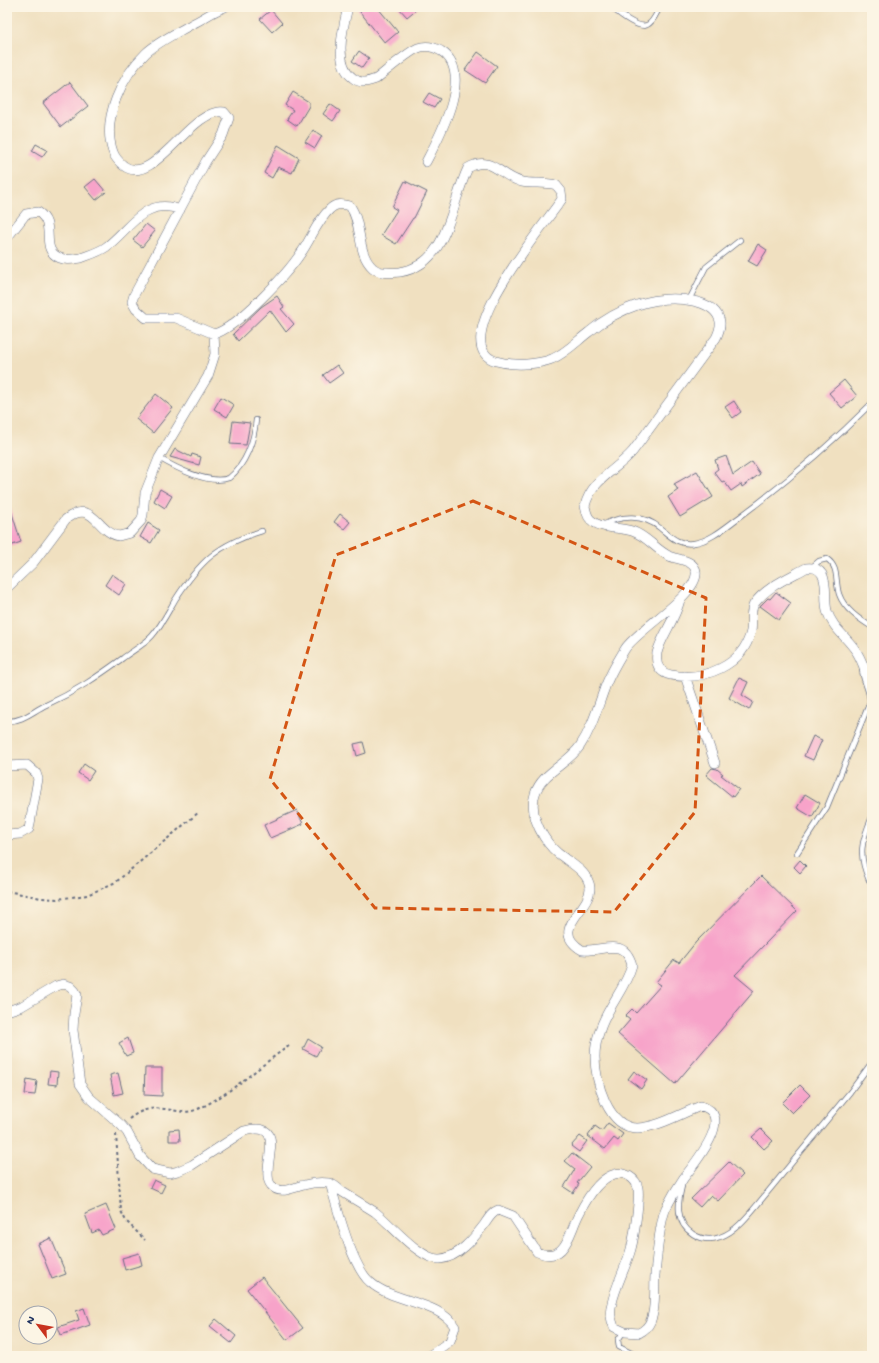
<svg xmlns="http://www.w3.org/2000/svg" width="879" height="1363" font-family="'Gochi Hand',sans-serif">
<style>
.building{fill:#f7a3c9}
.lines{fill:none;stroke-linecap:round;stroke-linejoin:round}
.service-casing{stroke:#666d80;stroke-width:6}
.minor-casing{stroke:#666d80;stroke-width:10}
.path{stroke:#666d80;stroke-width:2;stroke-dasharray:3 3;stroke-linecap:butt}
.service{stroke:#fff;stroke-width:4.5}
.minor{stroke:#fff;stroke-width:9}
.marked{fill:none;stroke:#d45514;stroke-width:3;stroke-dasharray:8 5;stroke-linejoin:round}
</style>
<rect width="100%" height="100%" fill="#fcf5e5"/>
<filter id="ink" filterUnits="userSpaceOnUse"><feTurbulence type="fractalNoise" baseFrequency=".025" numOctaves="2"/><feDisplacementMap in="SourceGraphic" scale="8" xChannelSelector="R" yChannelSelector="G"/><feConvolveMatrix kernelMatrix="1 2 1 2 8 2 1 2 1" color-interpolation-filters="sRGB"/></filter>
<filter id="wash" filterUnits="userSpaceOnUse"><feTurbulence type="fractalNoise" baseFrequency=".012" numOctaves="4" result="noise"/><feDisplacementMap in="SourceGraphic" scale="16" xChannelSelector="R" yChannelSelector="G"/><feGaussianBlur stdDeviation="0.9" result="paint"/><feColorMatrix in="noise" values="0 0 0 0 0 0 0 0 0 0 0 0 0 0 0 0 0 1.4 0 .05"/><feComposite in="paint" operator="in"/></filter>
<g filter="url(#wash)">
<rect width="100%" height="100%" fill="#f0e0c0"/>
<g id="blocks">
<path class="building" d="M356 7H377L398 32 385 43Z
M398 7H419L407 17Z
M271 10 282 23 272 32 260 19Z
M359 51 369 58 362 68 352 61Z
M478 52 497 66 485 83 465 70Z
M70 82 88 106 61 127 43 103Z
M293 92 309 102V106L297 126 287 119 293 110 285 105Z
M429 93 440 99 434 108 423 102Z
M330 104 340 111 333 121 323 114Z
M313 130 322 136 315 148 305 142Z
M36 144 47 150 42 157 32 151Z
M278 145 299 158 292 173 278 167 272 178 264 173Z
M95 179 106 192 96 200 85 187Z
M405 181 427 192 414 218H413L396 244 381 235 397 210 392 207Z
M146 224 155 231 142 247 133 240Z
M758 244 767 250 757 266 748 261Z
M277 296 284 307 281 309 294 324 286 332 270 310 238 341 233 334 261 307Z
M337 365 343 373 329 383 323 375Z
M844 380 857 396 842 408 829 393Z
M156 394 173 408 153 433 136 419Z
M221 397 234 405 227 417 214 409Z
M734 401 741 412 733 418 725 407Z
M233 421 250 423 246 445 230 444Z
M175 449 191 457 192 454 201 457 199 465 170 457Z
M726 456 733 475 752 462 760 474 742 487 741 484 731 491 724 481 722 482 714 472 718 469 715 460Z
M697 471 713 497 680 517 668 497 678 490 674 484Z
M160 489 172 496 165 508 154 501Z
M9 504 21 542 7 547V505Z
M340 514 350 522 344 529 334 522Z
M148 523 159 530 151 543 140 537Z
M112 574 126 584 119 595 105 585Z
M776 592 791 603 779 620 760 606 768 598 770 599Z
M739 678 748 682 742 695 753 702 749 710 729 698Z
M813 736 822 740 813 760 804 756Z
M363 742 366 753 357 756 354 744Z
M84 764 94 771 88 780 78 773Z
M712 768 717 769 723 774 721 775 739 789 733 797 706 775Z
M805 794 820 803 812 817 797 808Z
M297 810 303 824 270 838 264 825Z
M800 860 806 866 800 873 794 867Z
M761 876 797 911 735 975 754 991 675 1084 618 1034 630 1020 625 1016 632 1009 636 1013 661 985 656 982 674 960 679 963 696 942Z
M128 1038 133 1053 126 1056 119 1043Z
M308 1039 321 1047 316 1056 303 1049Z
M145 1068H162V1096L144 1095Z
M50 1071 58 1072 57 1085 48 1084Z
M634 1071 647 1080 641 1089 628 1079Z
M118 1073 123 1093 114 1095 110 1075Z
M27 1079 37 1081 35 1095 25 1094Z
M800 1085 810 1095 792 1113 782 1103Z
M608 1123 623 1134 618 1141 614 1138 605 1149 588 1136 595 1126 602 1131Z
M179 1129 180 1141H169V1130Z
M761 1129 773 1141 764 1149 752 1137Z
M580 1136 587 1141 579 1152 571 1146Z
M572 1153 590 1167 577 1183 579 1184 573 1193 564 1187 575 1169 565 1161Z
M729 1162 743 1175 718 1201 711 1195 700 1207 691 1199Z
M154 1180 165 1185 161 1193 150 1188Z
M106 1205 116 1229 102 1235 99 1230 92 1233 85 1214Z
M51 1238 66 1274 52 1279 38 1244Z
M139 1253 142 1265 125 1270 122 1258Z
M262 1277 303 1328 287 1340 247 1289Z
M84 1308 90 1325 61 1335 58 1327 79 1320 76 1311Z
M216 1319 236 1336 231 1343 210 1326Z"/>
</g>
</g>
<g filter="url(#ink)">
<use href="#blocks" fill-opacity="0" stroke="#666d80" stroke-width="1"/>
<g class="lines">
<defs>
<path id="service" d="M611 7C618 13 638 29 647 25 653 23 657 12 660 7
M689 300 706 267 740 240
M159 458C176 468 209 485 229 478 246 464 254 441 256 420
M603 525C621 515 643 514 660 528 670 536 679 546 694 543 711 541 728 525 741 516 788 481 831 444 872 403
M812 567 819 561 827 559C839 567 835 581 839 594 844 609 859 619 872 627
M7 721C22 722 33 711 46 705 75 692 97 677 123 658 132 651 144 645 152 636 161 626 168 612 175 600 200 561 218 544 262 531
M797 853 827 807 870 702C870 690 862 680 862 668
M869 880C858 855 861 842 872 817
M682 1186C680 1195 678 1202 679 1211 681 1231 701 1244 720 1237 735 1232 747 1217 757 1205L850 1092 872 1062
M624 1331 618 1340 619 1347 637 1356"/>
<path id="minor" d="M348 7C343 28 333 63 353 78 360 84 368 82 376 79 385 72 408 52 418 48 426 45 434 47 441 51 475 72 439 137 426 162
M7 238 26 214 38 212C58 225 38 249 60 258 67 261 74 259 81 258 89 255 99 252 106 247 129 230 146 195 180 210
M7 588 33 563 66 519C94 498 96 532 119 536L130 533 141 521 143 515 145 493 159 458 208 376 215 354 214 334
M680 600C675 620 661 637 657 653 655 665 660 673 671 675 704 681 743 666 751 631 753 622 749 613 754 604 766 587 788 578 806 568 813 567 818 568 822 574 828 585 824 599 827 611 833 629 846 636 856 651 863 661 864 672 872 681
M685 676 715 763
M7 766 27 765 36 773 38 779 29 829 20 834 7 835
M7 1011 22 1006 56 986 63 984 70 986 75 991 77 995 74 1014 73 1030 80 1084 89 1097 121 1125 127 1132 140 1156 152 1169 170 1173 178 1171 192 1165 244 1131C292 1118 258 1170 271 1185 280 1196 293 1187 304 1185 311 1183 322 1182 329 1183 333 1184 338 1188 341 1191 352 1198 364 1205 375 1212 390 1223 421 1261 440 1259 458 1258 474 1238 484 1225 488 1219 492 1212 498 1210L513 1216 537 1252C566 1264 569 1233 579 1214 586 1200 599 1178 615 1174 624 1171 636 1178 638 1188 640 1199 634 1238 631 1249 626 1267 616 1285 612 1303 609 1312 611 1319 614 1327L625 1332 639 1333C641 1332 644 1330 646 1328 657 1318 654 1289 655 1275 657 1257 659 1223 666 1208 671 1198 677 1188 683 1179 693 1165 737 1115 701 1106 681 1113 660 1127 638 1128 608 1129 595 1081 595 1057 595 1048 597 1038 600 1030 607 1007 626 988 632 965 624 936 602 952 582 950 548 929 590 911 590 888 589 873 573 865 563 857 555 852 549 845 544 837 536 824 530 809 535 794 542 772 568 764 580 746 592 728 597 709 604 690 609 675 617 662 625 649 637 630 699 594 696 572 695 560 678 560 669 556 655 549 647 536 632 531 620 527 600 529 591 520 587 517 586 511 585 506 591 480 617 470 633 451L716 338C719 332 722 325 719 318 715 308 703 303 693 301 656 293 617 309 589 332 577 341 566 353 552 359 536 365 513 366 496 361 442 344 547 222 562 199L561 191 556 185C545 182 533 184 522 182 500 177 492 154 468 168 450 205 449 264 400 272 391 273 380 274 373 268 356 253 363 224 350 206 342 204 336 203 330 209 317 221 311 239 301 253 287 274 237 328 214 334L176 318H146L136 309 132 302 134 295 206 161 223 135 229 118 224 112C191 107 154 188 124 166 119 162 115 158 113 152 101 119 122 76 146 53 159 41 177 33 192 24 203 19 213 11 225 7
M330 1183C337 1207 352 1267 370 1282 393 1303 440 1301 455 1327L450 1341 429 1356"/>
</defs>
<use href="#service" class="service-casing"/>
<use href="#minor" class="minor-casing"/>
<path class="path" d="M7 891 41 898 57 899 87 895 116 882 199 812
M129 1119C158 1096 175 1119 198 1109 231 1094 259 1066 289 1046
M116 1134 121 1211 126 1221 145 1240"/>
<use href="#service" class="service"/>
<use href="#minor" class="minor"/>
</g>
</g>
<path class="marked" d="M473 501 706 598 695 812 614 912 375 908 270 779 336 555Z"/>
<rect width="879" height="1363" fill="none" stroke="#fcf5e5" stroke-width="24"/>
<g transform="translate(38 1325) rotate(302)"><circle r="19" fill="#fcf5e5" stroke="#a2a6af"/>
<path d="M0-3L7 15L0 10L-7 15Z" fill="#c8321e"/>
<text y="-6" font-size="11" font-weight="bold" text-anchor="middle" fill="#1b2f5e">N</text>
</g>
</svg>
